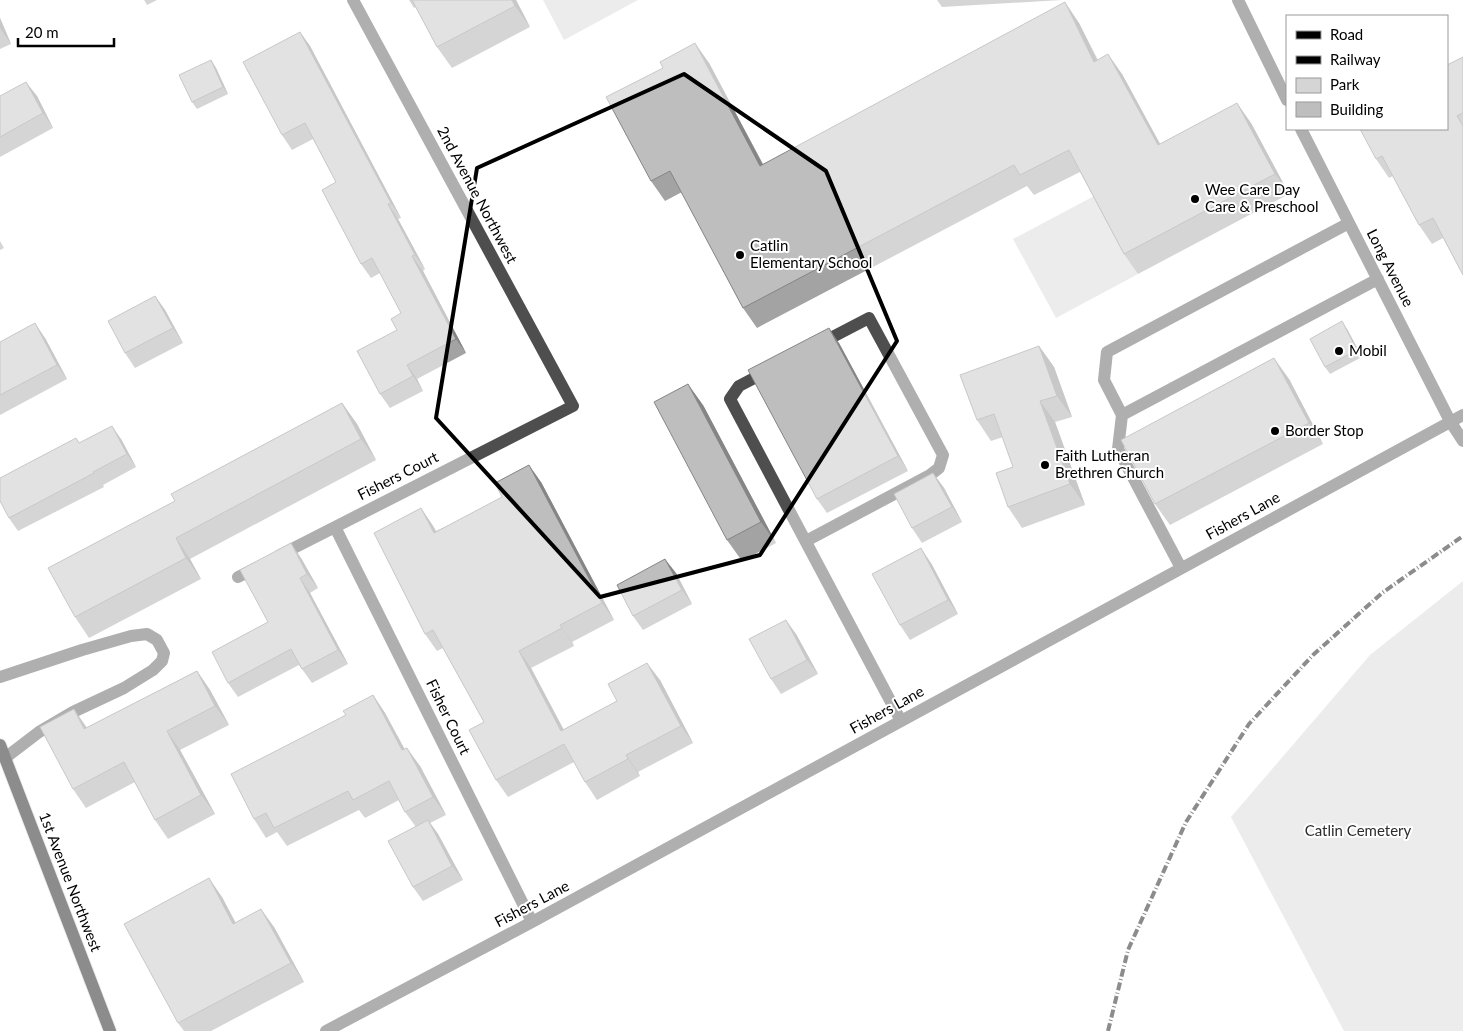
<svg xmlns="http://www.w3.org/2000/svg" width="1463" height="1031" font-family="Lato,sans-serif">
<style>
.green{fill:#d5d5d5}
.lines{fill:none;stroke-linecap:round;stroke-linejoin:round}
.major-casing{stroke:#dbdbdb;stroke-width:14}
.minor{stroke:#4e4e4e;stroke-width:12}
.major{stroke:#000;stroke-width:12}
.rail{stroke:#000;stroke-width:4;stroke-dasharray:8 2.5 1 2.5;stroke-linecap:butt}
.wall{fill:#a3a3a3}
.shaded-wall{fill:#858585}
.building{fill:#bebebe;stroke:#858585}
.marked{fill:none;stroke:#000;stroke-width:4;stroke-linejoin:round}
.poi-dot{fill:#000;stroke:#fff;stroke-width:2}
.labels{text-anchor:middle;stroke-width:4;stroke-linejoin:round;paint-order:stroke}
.poi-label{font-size:15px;fill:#000;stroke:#fff;text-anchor:start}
.street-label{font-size:15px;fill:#000;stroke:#fff}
.park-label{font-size:15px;fill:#2c2c2c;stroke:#fff}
</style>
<rect width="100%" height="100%" fill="#fff"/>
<path class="green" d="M543 0H638L564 40Z
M1096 195 1138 274 1056 318 1013 239Z
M1463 581V1031H1344L1231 817 1370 655Z"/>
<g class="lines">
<defs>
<path id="major" d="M0 745 110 1031"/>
</defs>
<use href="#major" class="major-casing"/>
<path class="minor" d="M1238 0 1287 100
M1301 129 1450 421 1463 441
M768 371 739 386 730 399 901 721
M1122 415 1378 279
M335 527 532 922
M806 541 930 475 939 468 943 455 869 318 821 343
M280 555 573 406 353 0
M1181 568 1118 449 1122 415 1104 380 1107 352 1349 223
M238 577 258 567
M0 677 82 650 131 636 147 634 157 640 164 653 162 661 153 670 124 688 73 712 39 732 5 758
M326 1031 532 922 1463 415"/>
<use href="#major" class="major"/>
<path class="rail" d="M1108 1031 1128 950 1186 822 1249 724 1313 655 1382 593 1463 536"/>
</g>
<path class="wall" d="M144 0H157L147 5Z
M409 0H516L530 27 452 68 437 47 416 7 414 8Z
M937 0H1062L942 7Z
M0 18 11 44 0 49Z
M1079 23 1098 60 1122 74 1160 144 1251 123 1289 194 1138 274 1124 254 1080 172 1034 195 1027 186 757 328 743 308 682 192 665 201 651 181 709 63 763 164Z
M300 32 310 46 401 218 398 219 425 269 423 271 466 353 417 379 423 391 390 408 380 394 401 313 380 273 371 278 361 264 336 182 313 139 292 150 282 135Z
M1463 57V275L1443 238 1432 244 1419 225 1393 176 1389 178 1376 159Z
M211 60 216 68 228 94 197 109 192 102Z
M0 96H37L53 128 0 157Z
M0 241 4 248 0 250Z
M155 296 165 310 183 343 135 368 125 353Z
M1347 329 1362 357 1330 374 1325 367Z
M45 338 67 379 0 415V342Z
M839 343 908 471 827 513 817 499Z
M1039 346 1054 367 1072 417 1055 422 1085 505 1022 528 1008 507 1013 467 1003 437 991 441 977 420Z
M1289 379 1323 444 1170 525 1155 504Z
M342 403 357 424 376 460 190 559 201 579 89 638 75 617 175 501Z
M703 405 776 543 742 561 727 540Z
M76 438 79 443 121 439 136 467 103 485 104 487 18 531 9 518Z
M933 473 944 488 962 522 922 543 912 528Z
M541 482 614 620 572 642 574 646 531 668 564 730 660 680 693 743 638 772 640 776 597 800 585 782 574 762 508 797 496 780 484 722 443 648 437 651 425 634 421 508 433 526 436 531Z
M301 558 318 588 310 593 348 664 312 683 299 665 238 697 228 683 268 622Z
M931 563 958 614 910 640 900 625Z
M676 573 692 604 643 630 633 616Z
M796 634 818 674 781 694 771 679Z
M197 671 210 690 229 725 180 750 215 814 168 839 155 820 135 782 86 808 73 789 87 728Z
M373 695 385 713 404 749 420 766 446 815 430 823 438 834 463 880 423 901 413 887 416 827 405 812 399 800 365 818 359 810 287 846 277 832 266 838 254 819Z
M222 897 235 923 274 927 304 982 211 1031H184L178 1023Z"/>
<path class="shaded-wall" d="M512 0H516L530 27 515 6Z
M1065 2 1079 23 1108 83 1094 62Z
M0 18 11 44 0 28Z
M300 32 310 46 401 218 391 203Z
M695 43 709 63 774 186 760 166Z
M1108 54 1122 74 1172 166 1158 145Z
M211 60 216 68 228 94 223 87Z
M26 82 37 96 53 128 43 113Z
M1237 103 1251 123 1289 194 1275 174Z
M388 204 398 219 425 269 415 255Z
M412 256 423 271 466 353 456 339Z
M155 296 165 310 183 343 173 328Z
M1342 321 1347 329 1362 357 1357 350Z
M35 323 45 338 67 379 57 365Z
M829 328 839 343 908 471 898 456Z
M1039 346 1054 367 1072 417 1057 396Z
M1274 358 1289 379 1323 444 1309 423Z
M407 365 417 379 423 391 413 376Z
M688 384 703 405 776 543 761 522Z
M1040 401 1055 422 1085 505 1070 484Z
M342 403 357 424 376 460 361 439Z
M112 426 121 439 136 467 127 454Z
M529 465 541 482 614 620 602 603Z
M933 473 944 488 962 522 952 507Z
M421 508 433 526 446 550 434 533Z
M176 538 190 559 201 579 186 558Z
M291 543 301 558 318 588 307 574Z
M921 548 931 563 958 614 948 600Z
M665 559 676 573 692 604 682 590Z
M300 578 310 593 348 664 338 650Z
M786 620 796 634 818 674 807 660Z
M560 625 572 642 574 646Z
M519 651 531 668 573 748 561 731Z
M647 663 660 680 693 743 681 726Z
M197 671 210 690 229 725 215 706Z
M373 695 385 713 415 768 402 750Z
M74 709 87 728 84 729Z
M167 731 180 750 215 814 201 795Z
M407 748 420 766 446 815 433 797Z
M626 755 638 772 640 776 628 759Z
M428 820 438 834 463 880 452 866Z
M209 878 222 897 246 942 233 924Z
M261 909 274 927 304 982 291 963Z"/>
<path class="building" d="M412 0H512L515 6 437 47Z
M1065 2 1094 62 1108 54 1158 145 1237 103 1275 174 1124 254 1069 150 1020 175 1014 165 743 308 670 171 651 181 606 97 663 68 660 62 695 43 760 166Z
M300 32 391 203 388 204 415 255 412 256 456 339 407 365 413 376 380 394 357 351 397 330 391 319 401 313 372 258 361 264 322 190 336 182 305 123 282 135 243 62Z
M1463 57V113L1457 116 1463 126V275L1433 218 1419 225 1382 156 1376 159 1360 129H1447V65Z
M211 60 223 87 192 102 179 75Z
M26 82 43 113 0 137V96Z
M155 296 173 328 125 353 108 321Z
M1342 321 1357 350 1325 367 1310 339Z
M35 323 57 365 0 395V342Z
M829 328 898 456 817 499 748 370Z
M1039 346 1057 396 1040 401 1070 484 1008 507 996 473 1013 467 994 414 977 420 960 375Z
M1274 358 1309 423 1155 504 1121 440Z
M688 384 761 522 727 540 654 402Z
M342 403 361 439 176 538 186 558 75 617 48 568 175 501 171 494Z
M112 426 127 454 93 472 94 473 9 518 0 501V478L76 438 79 443Z
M529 465 602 603 560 625 562 628 519 651 561 731 617 701 608 684 647 663 681 726 626 755 628 759 585 782 564 744 496 780 469 730 484 722 433 630 425 634 374 533 421 508 434 533 502 497 495 483Z
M933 473 952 507 912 528 894 494Z
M291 543 307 574 300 578 338 650 302 669 291 649 228 683 212 652 268 622 240 570Z
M921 548 948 600 900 625 872 574Z
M665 559 682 590 633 616 617 585Z
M786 620 807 660 771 679 749 639Z
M197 671 215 706 167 731 201 795 155 820 124 762 73 789 40 727 74 709 84 729Z
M373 695 402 750 407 748 433 797 405 812 389 781 353 800 348 791 274 828 266 813 254 819 231 774 346 715 343 711Z
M428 820 452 866 413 887 388 841Z
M209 878 233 924 261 909 291 963 178 1023 124 924Z"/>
<path d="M0 0H1463V1031H0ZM684 74 826 171 897 341 760 555 600 597 436 418 477 168Z" fill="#fff" fill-opacity=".55" fill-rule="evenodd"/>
<path class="marked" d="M684 74 826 171 897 341 760 555 600 597 436 418 477 168Z"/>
<g class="poi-dot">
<circle cx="1195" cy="199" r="5"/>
<circle cx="740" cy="255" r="5"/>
<circle cx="1339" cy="351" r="5"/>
<circle cx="1275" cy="431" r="5"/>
<circle cx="1045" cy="465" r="5"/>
</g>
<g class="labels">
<g class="poi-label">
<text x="1205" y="195">Wee Care Day<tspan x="1205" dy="17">Care &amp; Preschool</tspan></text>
<text x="750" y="251">Catlin<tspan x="750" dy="17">Elementary School</tspan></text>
<text x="1349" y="356">Mobil</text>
<text x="1285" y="436">Border Stop</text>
<text x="1055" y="461">Faith Lutheran<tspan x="1055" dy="17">Brethren Church</tspan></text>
</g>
<g class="street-label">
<text transform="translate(477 195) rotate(62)" y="5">2nd Avenue Northwest</text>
<text transform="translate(1390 268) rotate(63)" y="5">Long Avenue</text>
<text transform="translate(398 476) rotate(-27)" y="5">Fishers Court</text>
<text transform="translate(1243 516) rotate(-29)" y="5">Fishers Lane</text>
<text transform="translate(887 710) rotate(-29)" y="5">Fishers Lane</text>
<text transform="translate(448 717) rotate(64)" y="5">Fisher Court</text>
<text transform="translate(70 882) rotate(69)" y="5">1st Avenue Northwest</text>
<text transform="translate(532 904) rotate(-28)" y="5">Fishers Lane</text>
</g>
<g class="park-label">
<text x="1358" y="836">Catlin Cemetery</text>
</g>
</g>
<rect x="1286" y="15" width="162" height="115" fill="#ffffff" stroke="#999999"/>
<rect x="1296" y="31" width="25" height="8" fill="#000000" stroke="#999999"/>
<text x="1330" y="40" font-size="15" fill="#000000">Road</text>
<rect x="1296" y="56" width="25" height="8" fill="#000000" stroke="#999999"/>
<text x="1330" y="65" font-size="15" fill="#000000">Railway</text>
<rect x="1296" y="78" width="25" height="15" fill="#d5d5d5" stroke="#999999"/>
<text x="1330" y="90" font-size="15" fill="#000000">Park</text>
<rect x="1296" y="102" width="25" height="15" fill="#bebebe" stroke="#999999"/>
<text x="1330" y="115" font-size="15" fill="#000000">Building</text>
<path d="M18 38v8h96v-8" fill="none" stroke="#000000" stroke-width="2.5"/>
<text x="25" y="38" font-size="15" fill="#000000" stroke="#ffffff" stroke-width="4" paint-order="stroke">20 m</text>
</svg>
